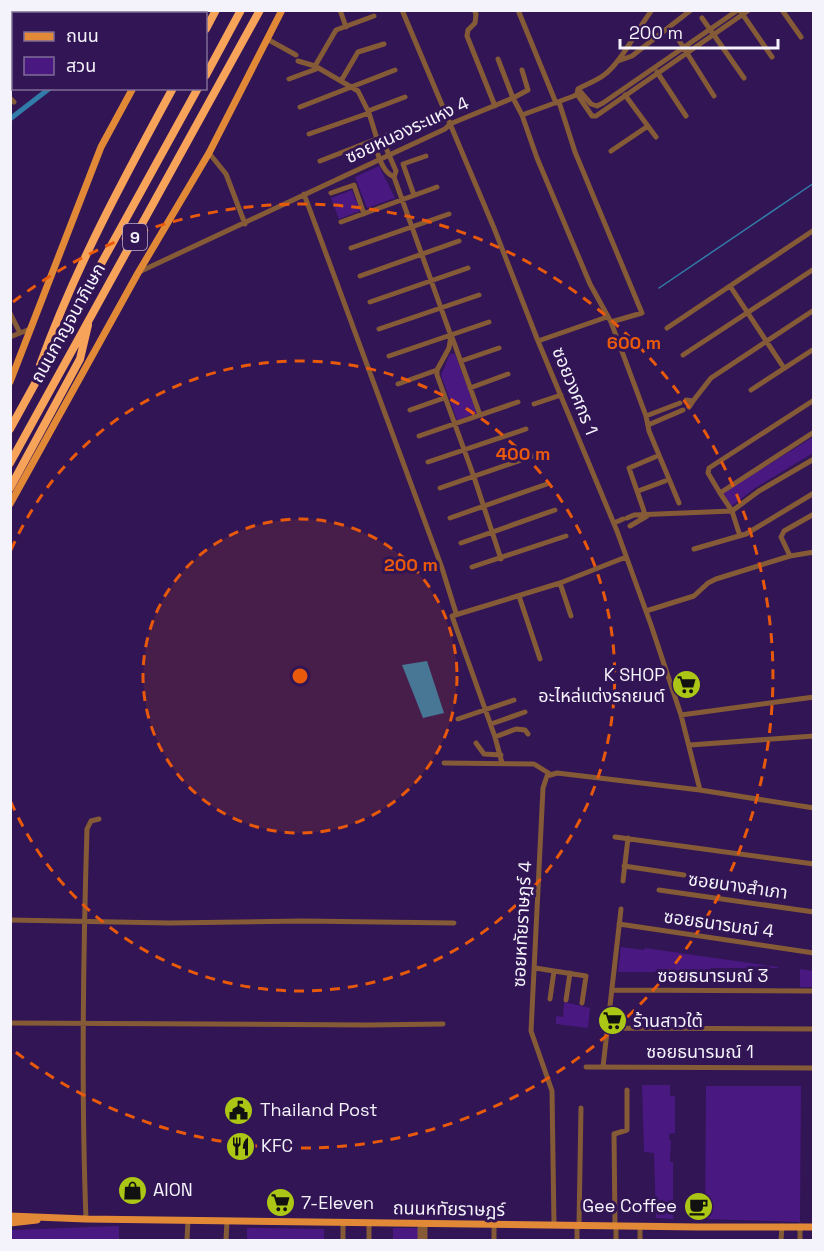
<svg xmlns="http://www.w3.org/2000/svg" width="824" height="1251" font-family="'Space Grotesk','Noto Sans Thai',sans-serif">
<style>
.green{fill:#4a1881}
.water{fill:#327ca9}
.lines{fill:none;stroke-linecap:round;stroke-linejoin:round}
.stream{stroke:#327ca9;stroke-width:1.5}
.canal{stroke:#327ca9;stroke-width:5}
.minor{stroke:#855a37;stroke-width:5}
.major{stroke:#e18937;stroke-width:7}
.highway{stroke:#f8a35a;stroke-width:8}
.ring{fill:none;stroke:#e8590c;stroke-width:3;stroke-dasharray:10 8}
.labels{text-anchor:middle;stroke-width:6;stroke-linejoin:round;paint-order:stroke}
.shield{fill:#311554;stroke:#bab0c8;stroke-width:1.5}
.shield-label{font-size:16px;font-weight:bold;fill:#f4f2fa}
.street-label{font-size:18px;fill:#f4f2fa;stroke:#311554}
.poi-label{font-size:18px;fill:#f4f2fa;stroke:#311554;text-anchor:start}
.centre{fill:#e8590c;stroke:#311554;stroke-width:3}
.ring-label{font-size:18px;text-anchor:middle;font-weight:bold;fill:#e8590c;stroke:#311554;stroke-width:6;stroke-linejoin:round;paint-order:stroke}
</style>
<rect width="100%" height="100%" fill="#311554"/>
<path class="green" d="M379 166 395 198 367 208 355 177Z
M352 190 360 211 339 219 331 198Z
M450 354H455L477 413 457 420 441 375Z
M813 437V453L755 488 732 506 723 493Z
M621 947 644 950 645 948 778 967V968H711L708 972H618Z
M800 969 813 971V987H800Z
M564 1002 590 1008 588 1028 556 1024V1016L563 1017Z
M642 1085H670V1096H675V1133L669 1134V1140L671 1141 670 1162H673V1219L656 1218 654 1153 644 1152Z
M706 1086H801L800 1222 705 1219Z
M119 1226V1240H11V1230Z
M247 1228 324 1229V1240H247Z
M393 1228H418V1240H393Z"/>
<path class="water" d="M427 661 444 713 423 718 402 665Z"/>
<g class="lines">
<path class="stream" d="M659 288 814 183"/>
<path class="canal" d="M152 14 157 10
M10 119 50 88"/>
<path class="minor" d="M11 10 14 14
M34 10 36 14
M340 10 346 27
M402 10 494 228 538 341 617 531 651 625 681 715 700 790
M474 10 476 14 475 23 468 30 467 36 495 106
M518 10 556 103
M782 10 801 37
M741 12 772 57
M702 18 744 78
M675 34 714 96
M267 39 296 55
M498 59 513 98 528 90 522 70
M298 61 315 66 358 91 369 113 377 139 374 144C379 156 382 172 394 177
M618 61 632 56 691 10
M315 66 336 30 374 16
M657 72 686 116
M289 79 319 68
M341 81 358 52 384 44
M578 89 591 104 597 106 603 103 738 10
M577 94 592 116H596L749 10
M625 95 656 137
M10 98 14 102
M559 102 575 152 642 313 611 322
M300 107 395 70
M368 111 405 97
M522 115 537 158 590 284 611 322 646 416 649 431 679 503
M309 134 369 113
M377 139 383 141 396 171 394 177 451 336 449 348 437 370V375L474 477 501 559
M611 151 648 126
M209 153 226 174 245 224
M320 161 415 124
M331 193 354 185 364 214
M304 194 442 568 456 613
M414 195 403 164 426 156
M341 222 437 187
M351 248 449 214
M139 272 445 129 450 124 513 98 522 115 574 96 577 94 578 89C587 84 596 81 604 75 620 64 638 28 652 10
M360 276 459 241
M730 286 784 368
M370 302 468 268
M10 313 20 333
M667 328 814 230
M379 329 479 295
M10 337 30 329
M452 337 480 415
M538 341 607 317
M683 355 814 269
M389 356 489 322
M461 361 499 348
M398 384 437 370
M470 388 508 374
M751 390 814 349
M686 400 693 401 689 407
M693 401 711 378 814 310
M534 404 561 395
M410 410 444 398
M646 416 680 403
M648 425 683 410
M419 436 518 402
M428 462 526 429
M440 488 536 455
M638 491 665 481
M720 493 708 473 709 468 814 400
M643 516 644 511 629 468 655 457
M450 518 547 484
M627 518 634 515 732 511 759 491 814 459
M614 523 623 519
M630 526 647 516
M740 536 732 511 720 493 814 432
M461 543 555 510
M694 549 746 534 814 493
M790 556 781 537 784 531 814 514
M472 567 566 536
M560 583 571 616
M519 596 540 659
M646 611 694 596 708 583 716 579 790 556 814 552
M681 715 814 697
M458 719 514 700
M491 724 525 712
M495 737 516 729 525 730 528 734
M476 743 484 754 501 755
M690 745 814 736
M444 763 534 764 550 774
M502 763 495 737 452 616 560 583 626 557
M615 837 814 864
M624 866 684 875
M623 881 628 838
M659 890 814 912
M10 920 169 923 302 921 454 923
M619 924 814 953
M535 968 586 976 582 1003
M612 990 814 991
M550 999 554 971
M566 1000 570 973
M10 1023 368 1025 443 1024
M607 1028 814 1029
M586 1067 814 1068
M603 1067 621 909
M86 1219C81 1089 83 959 87 829L91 821 99 819
M343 1222V1240
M494 1224V1240
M554 1225 552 1091 531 1031 543 788 547 776 557 773 700 790 814 808
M579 1225 581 1108
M615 1226 614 1134 627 1130V1090
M187 1240 188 1220
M226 1240 227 1221
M369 1240V1223
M420 1240V1223
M425 1240V1223
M577 1240V1225
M616 1240V1226
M640 1240V1226
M781 1240 782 1226
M800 1240V1226"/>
<path class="major" d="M176 14 178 10
M10 382 101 147 133 88
M10 504 138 273 209 153 282 10
M10 1216 86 1219 698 1227H814
M10 1223 37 1220"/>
<path class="highway" d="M206 29 216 10
M206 75 241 10
M40 365C75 268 124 178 173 88
M10 429 198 88
M10 463 260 10
M10 488 80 359 88 325"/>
</g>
<circle cx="300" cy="676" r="157" fill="#e8590c" fill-opacity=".12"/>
<g class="ring">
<circle cx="300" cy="676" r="157"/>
<path d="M11 550A315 315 0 1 1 11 802"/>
<path d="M13 302A472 472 0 1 1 13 1050"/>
</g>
<defs>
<symbol id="supermarket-disc" viewBox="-11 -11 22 22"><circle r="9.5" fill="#abc615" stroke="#311554"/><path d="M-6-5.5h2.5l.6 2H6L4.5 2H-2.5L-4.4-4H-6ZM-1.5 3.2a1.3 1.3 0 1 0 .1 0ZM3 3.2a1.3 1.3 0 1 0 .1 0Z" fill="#111"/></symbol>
<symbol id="civic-disc" viewBox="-11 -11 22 22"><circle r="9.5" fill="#abc615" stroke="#311554"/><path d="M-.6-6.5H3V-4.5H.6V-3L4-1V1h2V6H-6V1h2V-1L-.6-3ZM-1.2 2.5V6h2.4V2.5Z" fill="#111"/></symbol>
<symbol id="restaurant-disc" viewBox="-11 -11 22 22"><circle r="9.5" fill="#abc615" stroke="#311554"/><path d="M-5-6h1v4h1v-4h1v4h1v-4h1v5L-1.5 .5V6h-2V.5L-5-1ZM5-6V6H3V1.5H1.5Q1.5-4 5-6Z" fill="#111"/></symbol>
<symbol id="shop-disc" viewBox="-11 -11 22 22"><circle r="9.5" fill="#abc615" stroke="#311554"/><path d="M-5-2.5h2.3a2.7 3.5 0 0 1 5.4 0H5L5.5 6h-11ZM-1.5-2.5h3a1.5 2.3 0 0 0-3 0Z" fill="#111"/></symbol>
<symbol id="cafe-disc" viewBox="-11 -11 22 22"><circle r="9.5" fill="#abc615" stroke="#311554"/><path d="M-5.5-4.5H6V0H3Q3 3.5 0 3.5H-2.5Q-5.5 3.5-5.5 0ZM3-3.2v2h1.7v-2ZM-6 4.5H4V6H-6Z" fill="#111"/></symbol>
</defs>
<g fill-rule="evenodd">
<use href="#supermarket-disc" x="670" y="668" width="33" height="33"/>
<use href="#supermarket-disc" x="596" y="1004" width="33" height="33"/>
<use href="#civic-disc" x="222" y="1094" width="33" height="33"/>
<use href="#restaurant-disc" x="224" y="1130" width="33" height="33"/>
<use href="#shop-disc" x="116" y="1174" width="33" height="33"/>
<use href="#supermarket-disc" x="264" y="1186" width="33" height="33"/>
<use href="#cafe-disc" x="682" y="1190" width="33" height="33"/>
</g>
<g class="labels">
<rect class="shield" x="123" y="224" width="24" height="26" rx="4.5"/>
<g class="shield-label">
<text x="135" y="243">9</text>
</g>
<g class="street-label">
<text transform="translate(407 130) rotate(-25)" y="6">ซอยหนองระแหง 4</text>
<text transform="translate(68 323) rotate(-61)" y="6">ถนนกาญจนาภิเษก</text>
<text transform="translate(575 391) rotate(68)" y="6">ซอยวงศกร 1</text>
<text transform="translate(738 886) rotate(8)" y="6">ซอยนางสำเภา</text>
<text transform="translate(522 924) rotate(-87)" y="6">ซอยหทัยราษฎร์ 4</text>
<text transform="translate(719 924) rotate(8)" y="6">ซอยธนารมณ์ 4</text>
<text x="713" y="982">ซอยธนารมณ์ 3</text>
<text x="700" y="1058">ซอยธนารมณ์ 1</text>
<text transform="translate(449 1209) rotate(1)" y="6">ถนนหทัยราษฎร์</text>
</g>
<g class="poi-label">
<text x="665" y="681" text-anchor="end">K SHOP<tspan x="665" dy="21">อะไหล่แต่งรถยนต์</tspan></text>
<text x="633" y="1027">ร้านสาวใต้</text>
<text x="260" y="1116">Thailand Post</text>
<text x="261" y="1152">KFC</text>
<text x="153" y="1196">AION</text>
<text x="301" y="1209">7-Eleven</text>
<text x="677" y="1212" text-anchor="end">Gee Coffee</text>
</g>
</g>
<circle cx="300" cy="676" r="9" class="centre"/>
<g class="ring-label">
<text x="634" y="349">600 m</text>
<text x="523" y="460">400 m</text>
<text x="411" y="571">200 m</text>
</g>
<rect width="824" height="1251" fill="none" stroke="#f4f2fa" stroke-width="24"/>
<rect x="12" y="12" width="195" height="78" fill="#311554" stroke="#7f6d96" stroke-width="1.5"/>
<rect x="24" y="32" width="30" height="9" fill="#e18937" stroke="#7f6d96" stroke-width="1.5"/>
<text x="66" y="42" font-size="18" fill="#f4f2fa">ถนน</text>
<rect x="24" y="57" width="30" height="18" fill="#4a1881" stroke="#7f6d96" stroke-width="1.5"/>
<text x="66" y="72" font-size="18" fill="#f4f2fa">สวน</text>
<path d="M620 39v9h158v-9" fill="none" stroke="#f4f2fa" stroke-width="3"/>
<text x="629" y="39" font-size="18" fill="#f4f2fa" stroke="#311554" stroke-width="4.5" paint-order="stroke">200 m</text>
</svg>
